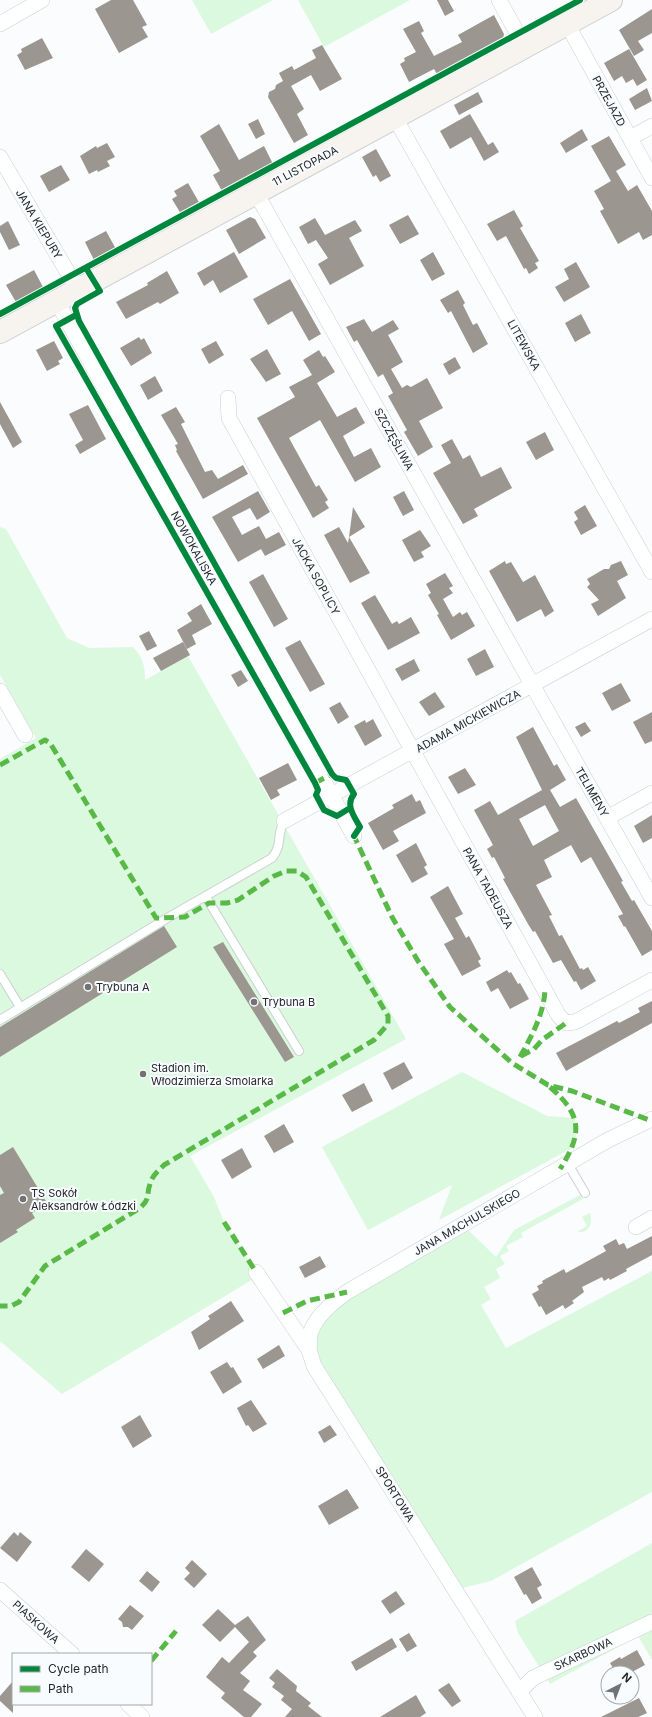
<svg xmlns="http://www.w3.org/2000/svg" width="652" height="1717" font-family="Inter,sans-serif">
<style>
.green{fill:#dbf9de}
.building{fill:#9b968f;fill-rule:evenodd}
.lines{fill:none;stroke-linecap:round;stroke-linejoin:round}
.lane-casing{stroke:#cdcfd1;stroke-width:10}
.street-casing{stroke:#cdcfd1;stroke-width:16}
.secondary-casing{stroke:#cdcfd1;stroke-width:24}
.lane{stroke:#feffff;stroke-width:8}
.street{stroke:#feffff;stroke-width:15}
.secondary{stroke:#f7f4f0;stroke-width:22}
.quiet{stroke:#58b947;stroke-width:5;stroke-dasharray:10 5;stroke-linecap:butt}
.cycleway-casing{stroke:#f9fcff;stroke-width:8}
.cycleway{stroke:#00873e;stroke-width:6}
.poi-dot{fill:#707273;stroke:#f9fcff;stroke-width:1.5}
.labels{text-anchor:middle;stroke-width:4;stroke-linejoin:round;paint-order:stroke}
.street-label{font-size:11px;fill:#252728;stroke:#f9fcff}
.poi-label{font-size:11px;fill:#252728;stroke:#f9fcff;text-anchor:start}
</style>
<rect width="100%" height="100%" fill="#fafcfe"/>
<path class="green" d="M192 0H273L211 34Z
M298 0H410L324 47Z
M0 527 6 529 67 638 89 648 133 647C143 657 145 666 145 680L188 656 406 1039 190 1156 214 1197 224 1222 256 1272 255 1278 62 1394 0 1341V759L36 738 0 675Z
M462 1072 547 1116 575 1118 576 1138 572 1148 439 1220 452 1185 368 1230 322 1147Z
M580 1195 583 1199 521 1233 523 1237 506 1246 509 1251 500 1256 505 1264 496 1269 500 1278 484 1287 491 1299 481 1305 506 1348 652 1271V1492L491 1581 462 1588 309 1350 320 1316 463 1225 496 1257 514 1230Z
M590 1213C593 1221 590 1233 579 1232L578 1231 587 1226 582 1217Z
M652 1543V1660L638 1636 550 1684 518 1633 515 1621Z"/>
<path class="building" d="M111 0H133L147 25 142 27 148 37 119 53 95 9Z
M437 0H448L454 11 445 16Z
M652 9V33L638 41 644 50 634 56 619 30Z
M494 15 504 34 503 39 437 74 434 69 409 82 400 64 405 61 404 58 416 52 403 29 419 21 424 31 421 33 434 56 462 42 458 35Z
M42 38 53 58 25 70 17 55 22 52 21 49Z
M322 45 342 79 320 91 311 75 291 86 304 109 297 114 308 135 294 143 268 97 269 92 275 89 276 85 283 81 279 73 292 66 294 70 316 58 312 50Z
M629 49 647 80 637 86 633 79 626 83 622 76 614 81 604 63Z
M647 88 652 101 635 110 629 99Z
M478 92 483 102 459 115 454 105Z
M470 114 488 145 493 142 499 152 484 161 471 137 450 149 440 131Z
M258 119 265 134 256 139 248 124Z
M219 124 239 160 264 146 273 164 222 191 213 175 220 171 200 136Z
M582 129 588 140 566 153 560 143Z
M609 136 626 165 616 171 628 191 637 185 652 211V235L643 240 639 232 618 244 600 211 604 209 594 191 611 181 591 146Z
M107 143 115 157 107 161 110 166 98 172 97 170 89 174 80 156 96 146 97 148Z
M376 149 391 176 380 182 376 175 373 177 362 157Z
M61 165 70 180 49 192 40 176Z
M188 183 200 204 181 214 172 199 177 196 174 191Z
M514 210 523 226 520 228 539 261 535 263 538 268 529 274 526 268 524 269 506 236 497 241 487 224Z
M408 215 419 234 400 244 389 225Z
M250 217 255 219 266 238 239 254 226 230Z
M315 218 325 235 355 220 362 231 349 238 364 266 330 285 318 264 328 258 316 240 308 244 299 227Z
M8 221 20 245 9 250 0 232V226Z
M106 231 116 249 94 260 85 242Z
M234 252 248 277 220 293 213 280 204 286 197 273Z
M433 252 445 274 432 281 420 260Z
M576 262 590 287 564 302 555 287 569 279 564 269Z
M34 270 43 287 16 302 6 285Z
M167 271 179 293 160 304 158 302 126 319 116 302 148 285 147 283Z
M290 279 321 334 309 341 292 311 268 325 253 299Z
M458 290 465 303 463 305 473 325 477 323 488 344 473 353 451 311 448 313 440 300Z
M581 314 591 333 575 342 565 323Z
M364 319 372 332 393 320 399 329 388 335 403 362 391 369 402 388 407 385 411 387 427 378 443 408 419 421 433 447 418 456 404 432 407 430 388 396 393 393 383 374 378 377 357 340 354 342 346 327Z
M139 337 141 340 144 338 152 353 131 366 120 348Z
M54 341 63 358 58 361 60 364 47 371 36 350Z
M216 341 224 355 209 364 201 349Z
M267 349 281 374 266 382 250 359Z
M319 350 323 357 325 356 335 372 317 383 337 417 356 407 365 423 343 436 354 457 371 448 381 467 355 482 320 420 289 438 316 487 319 485 328 500 325 502 329 508 313 518 257 418 295 397 289 387 312 375 303 360Z
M455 357 461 368 449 375 443 364Z
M155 376 163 391 148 400 140 385Z
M0 402 22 442 13 448 0 424Z
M88 405 106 439 80 454 75 445 83 440 69 414Z
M176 407 185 422 181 424 205 472 212 470 218 479 243 465 248 474 203 499 176 451 177 450 175 445 178 444 161 415Z
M545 432 554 450 536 460 526 442Z
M452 439 463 459 470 455 481 477 501 467 512 488 474 509 478 516 463 524 433 473 451 463 441 445Z
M258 491 270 512 257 520 250 508 232 517 242 535 259 526 266 539 279 532 286 545 265 556 261 549 238 562 212 517Z
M404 491 414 510 403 516 393 497Z
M585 505 597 526 581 535 574 522 578 519 574 512Z
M353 507 365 527 349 537Z
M339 527 348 543 349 537 370 573 350 583 324 535Z
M420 530 431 546 421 552 424 557 414 562 402 540Z
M505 561 506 564 511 562 523 582 535 575 554 611 545 617 541 609 517 622 489 571Z
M621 561 628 575 617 581 626 598 598 616 591 604 599 600 587 587 590 584 587 579 604 569H609L611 565Z
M445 573 453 586 449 588 453 593 443 599 453 617 460 612 462 615 467 612 475 626 451 640 437 615 439 614 428 595 431 593 426 584Z
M263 574 288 619 274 627 249 582Z
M375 595 392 624 397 621 399 624 411 617 420 633 388 650 361 603Z
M201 604 212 624 192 635 196 644 187 649 177 630 192 621 187 613Z
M149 631 157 646 147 651 139 636Z
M300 640 325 684 310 692 285 648Z
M183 642 190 655 161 671 153 658Z
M485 649 494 667 476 676 467 659Z
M414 659 420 671 402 681 395 669Z
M241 670 248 681 238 687 231 675Z
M621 683 631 701 612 711 602 693Z
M435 692 445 707 429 716 419 702Z
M340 702 349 717 338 724 329 708Z
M652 712V741L645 744 633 722Z
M373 719 382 736 365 746 354 726 365 720 366 723Z
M585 722 591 731 581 737 575 727Z
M533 727 554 766 557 764 566 780 550 790 560 807 576 798 623 881 621 882 632 901 634 900 652 931V950L642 956 625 926 624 927 618 916 623 914 591 857 581 863 571 845 544 860 552 877 536 885 552 915 549 916 559 936 562 935 580 969 582 968 583 970 588 967 596 981 581 990 576 981 574 982 561 960 553 963 535 931 533 932 528 924 503 879 505 878 494 857 492 858 487 849 493 845 474 810 490 801 498 815 542 790 516 737ZM545 805 559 831 533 846 519 819Z
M288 763 297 780 277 790 280 795 271 800 259 778Z
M465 768 476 785 458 794 448 777Z
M412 794 416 802 420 800 426 813 393 831 399 841 383 850 368 823 394 808 392 805Z
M652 815V838L643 843 634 826Z
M416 843 427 865 424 867 428 874 412 883 396 855Z
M448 886 463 914 455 918 466 938 469 936 481 959 478 961 481 966 462 976 444 944 454 939 430 897Z
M164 926 177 947 0 1057V1027Z
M223 942 294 1057 285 1062 213 947Z
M507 970 509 973 511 972 518 984 520 983 529 999 510 1009 498 988 491 992 486 982Z
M652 1001V1023L566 1071 556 1053 617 1021 619 1023 640 1012 638 1008Z
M404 1062 413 1078 392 1090 383 1073Z
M364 1083 373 1101 352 1112 342 1095Z
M284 1124 294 1142 274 1153 264 1136Z
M13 1147 47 1203 32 1213 35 1218 16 1230 18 1232 0 1243V1195L4 1193 0 1186V1155Z
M242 1148 252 1167 232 1179 221 1160Z
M652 1236V1255L626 1269 627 1271 610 1280 609 1278 604 1281 602 1277 582 1287 584 1292 572 1301 574 1303 565 1309 563 1305 546 1315 541 1306 539 1307 532 1294 539 1290 537 1286 543 1283 542 1281 564 1269 566 1273 606 1251 603 1246 616 1239 619 1245 624 1243 627 1249Z
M320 1256 326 1267 305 1278 299 1267Z
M231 1301 244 1321 199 1350 191 1332 210 1319 208 1316Z
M279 1345 285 1356 263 1369 257 1359Z
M227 1362 231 1368 233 1367 242 1382 223 1394 210 1372Z
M251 1400 267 1424 253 1432 248 1425 246 1426 237 1408Z
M140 1415 152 1436 133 1448 121 1427Z
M330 1425 337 1435 324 1443 318 1432Z
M347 1489 359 1508 329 1525 318 1506Z
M14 1532 18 1536 20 1532 32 1542 17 1562 0 1548Z
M86 1549 104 1564 89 1582 71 1567Z
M192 1560 207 1574 194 1588 184 1579 190 1573 185 1568Z
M532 1567 542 1585 537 1588 542 1598 532 1604 526 1594 524 1595 514 1577Z
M147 1571 160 1582 152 1592 139 1581Z
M396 1591 405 1604 390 1614 381 1601Z
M130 1605 144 1616 132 1630 128 1627H123L122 1622 118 1619Z
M218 1609 235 1625 248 1616 266 1640 253 1652 257 1656 240 1673 250 1681 243 1690 262 1704 251 1717H244L221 1698 225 1693 206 1677 222 1657 229 1663 249 1642 235 1627 220 1642 202 1625Z
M409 1633 417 1646 407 1652 399 1639Z
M392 1638 397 1647 356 1671 351 1662Z
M637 1650 645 1665 630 1673H616L610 1663 620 1657 621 1659Z
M277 1669 297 1686 296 1691 311 1703 308 1706 322 1717H285L292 1709 281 1700 284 1696 272 1687 275 1683 269 1678Z
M13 1681V1713L0 1701V1696Z
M449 1683 461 1701 452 1707 438 1690Z
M416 1695 426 1713 420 1717H380Z
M639 1698 647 1713 638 1717H601Z"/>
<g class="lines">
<defs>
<path id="lane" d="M206 897 299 1051
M0 974 20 1007
M0 1020 169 917 272 858C283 844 276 836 284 821
M568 1164 585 1193"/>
<path id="street" d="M499 0 525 47
M0 24 42 0
M567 24 652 178
M395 118 652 572
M630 138 652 126
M0 157 78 290
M256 193 652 898
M57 302 354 836
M228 398 229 418 559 1016 566 1023 575 1022 652 980
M0 691 25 735
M607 818 652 793
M284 821 652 619
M636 1227 652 1218
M256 1272 309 1350 314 1366 535 1717
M309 1350C310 1344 309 1337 311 1331 317 1315 333 1302 347 1292L608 1140 652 1119
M0 1590 72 1654
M519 1692 533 1678 652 1622
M128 1704 142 1717"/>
<path id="secondary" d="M0 332 611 0"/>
</defs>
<use href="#lane" class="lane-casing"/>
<use href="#street" class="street-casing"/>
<use href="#secondary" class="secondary-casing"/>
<use href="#lane" class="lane"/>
<use href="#street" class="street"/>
<use href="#secondary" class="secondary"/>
<path class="quiet" d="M0 765 45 740 50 743 156 918 185 917 209 903H227L238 900 274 876 286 871H297L306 877 388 1016V1024L374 1040 164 1165C158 1171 152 1176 150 1184 146 1195 151 1198 140 1208L45 1266 19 1302 11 1306H0
M315 783 332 774
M355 834 354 836 392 917 418 961 450 1007 512 1063 548 1085 572 1091 652 1121
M521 1056 534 1049 542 1040 566 1023
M520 1057C532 1035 543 1016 545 991
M550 1087C582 1115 583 1133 560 1169
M224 1222 256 1272
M283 1313 307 1301 347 1292
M151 1661 176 1631"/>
<defs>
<path id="cycleway" d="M86 268 100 291 77 304 75 308 79 321 332 774 336 778 346 780 354 794C345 805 354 816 360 827L354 836
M0 314 580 0
M76 315 56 326 315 783 318 790 316 795 324 810 337 816 350 808"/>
</defs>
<use href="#cycleway" class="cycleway-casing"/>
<use href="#cycleway" class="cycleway"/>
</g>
<g class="poi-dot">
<circle cx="88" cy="987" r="4"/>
<circle cx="254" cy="1002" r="4"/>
<circle cx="143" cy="1074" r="4"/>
<circle cx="23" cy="1199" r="4"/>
</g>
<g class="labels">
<g class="street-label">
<text transform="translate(609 101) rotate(61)" y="4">PRZEJAZD</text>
<text transform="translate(305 166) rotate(-28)" y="4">11 LISTOPADA</text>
<text transform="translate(39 224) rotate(59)" y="4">JANA KIEPURY</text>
<text transform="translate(524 345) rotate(61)" y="4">LITEWSKA</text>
<text transform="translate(394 439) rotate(61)" y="4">SZCZĘŚLIWA</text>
<text transform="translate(194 548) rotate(61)" y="4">NOWOKALISKA</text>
<text transform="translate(316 576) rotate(61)" y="4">JACKA SOPLICY</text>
<text transform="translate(468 721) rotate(-29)" y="4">ADAMA MICKIEWICZA</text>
<text transform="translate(592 792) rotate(60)" y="4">TELIMENY</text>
<text transform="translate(488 888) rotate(61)" y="4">PANA TADEUSZA</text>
<text transform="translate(467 1222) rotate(-30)" y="4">JANA MACHULSKIEGO</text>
<text transform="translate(395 1494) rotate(58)" y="4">SPORTOWA</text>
<text transform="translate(36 1622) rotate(42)" y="4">PIASKOWA</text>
<text transform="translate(583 1654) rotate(-25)" y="4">SKARBOWA</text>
</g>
<g class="poi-label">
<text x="96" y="991">Trybuna A</text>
<text x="262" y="1006">Trybuna B</text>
<text x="151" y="1072">Stadion im.<tspan x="151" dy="13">Włodzimierza Smolarka</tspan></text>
<text x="31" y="1197">TS Sokół<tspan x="31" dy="13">Aleksandrów Łódzki</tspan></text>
</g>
</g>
<rect x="12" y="1653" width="140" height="52" fill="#f9fcff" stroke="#a4a7a9"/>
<rect x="20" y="1666" width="20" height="6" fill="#00873e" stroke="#a4a7a9"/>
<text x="48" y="1673" font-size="12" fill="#252728">Cycle path</text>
<rect x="20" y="1686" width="20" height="6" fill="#58b947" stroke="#a4a7a9"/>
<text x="48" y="1693" font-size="12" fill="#252728">Path</text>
<g transform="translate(620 1685) rotate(42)"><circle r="19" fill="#f9fcff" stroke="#a4a7a9"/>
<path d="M0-3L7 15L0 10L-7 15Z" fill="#707273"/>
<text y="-6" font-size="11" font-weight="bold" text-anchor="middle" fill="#252728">N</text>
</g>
</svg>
